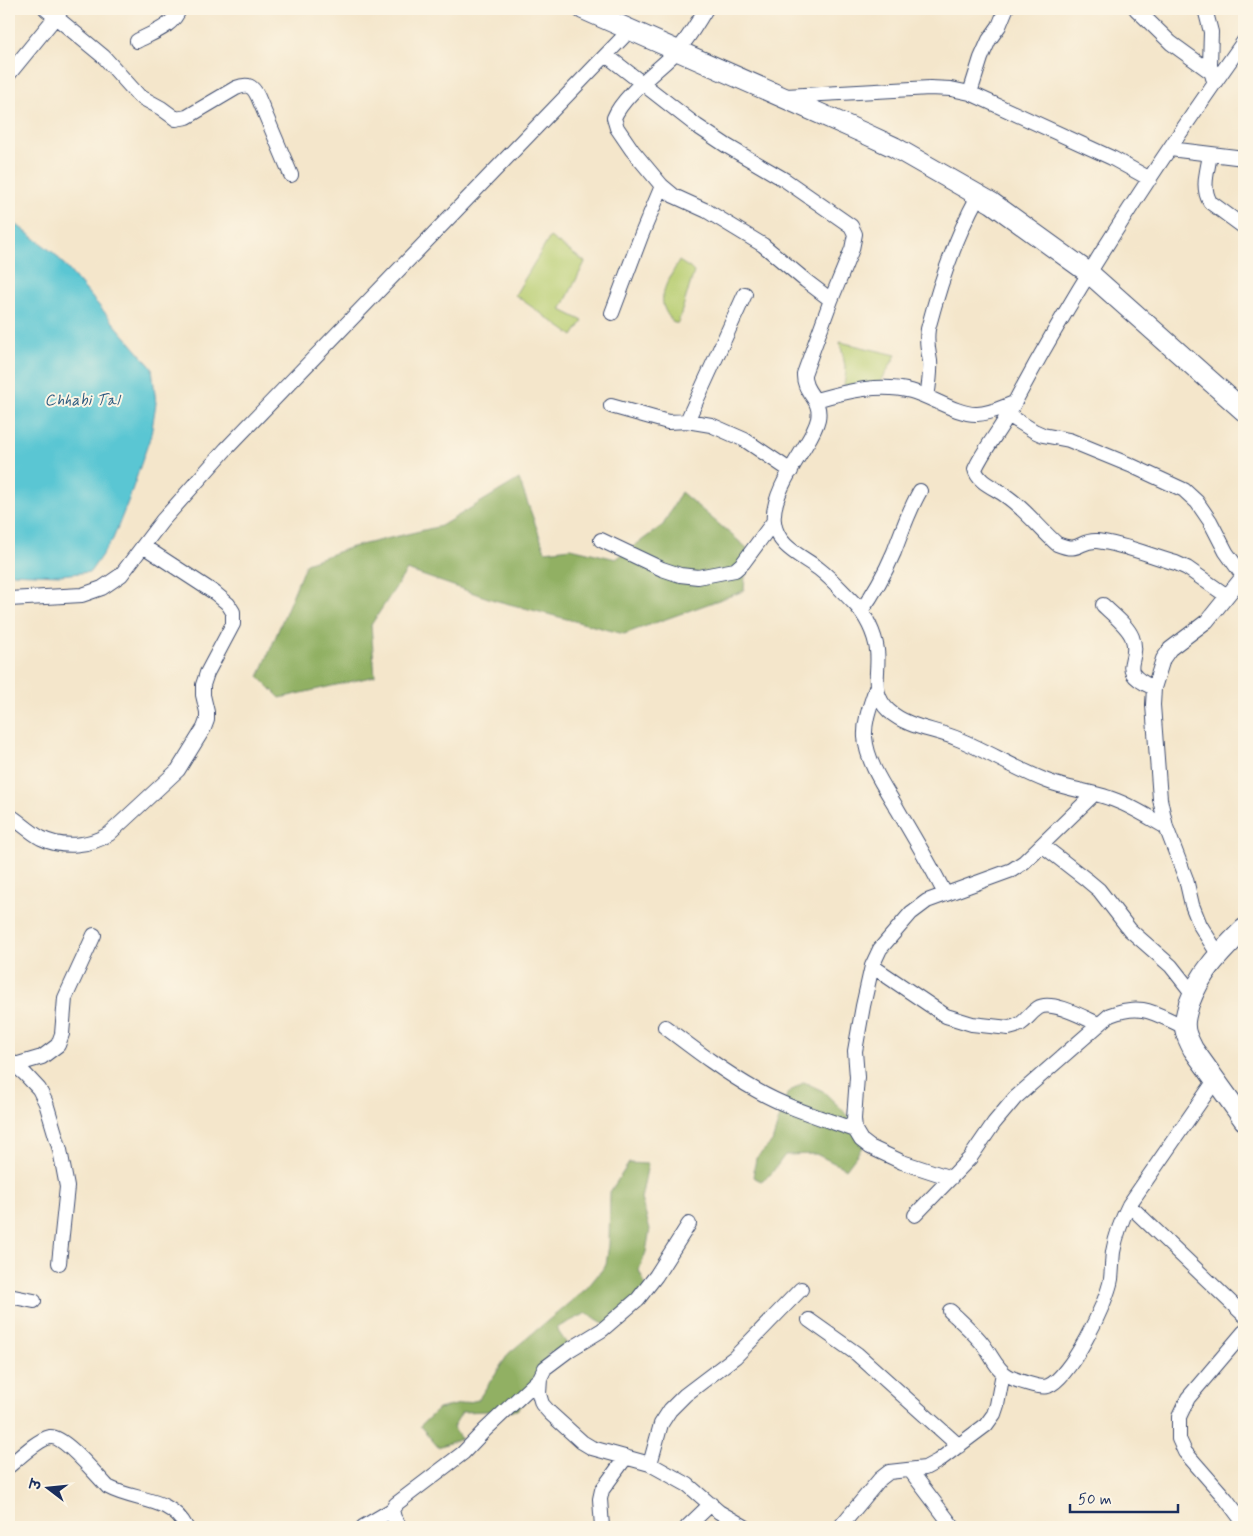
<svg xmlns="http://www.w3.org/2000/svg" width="1253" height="1536" font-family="Mynerve,'Playpen Sans Deva',sans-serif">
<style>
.green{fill:#b7cd71;stroke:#697e68}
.forest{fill:#91b063;stroke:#567060}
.water{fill:#5ac6d3;stroke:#3a7a98}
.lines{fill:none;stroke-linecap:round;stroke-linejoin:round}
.street-casing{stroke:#3c4a6e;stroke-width:16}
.secondary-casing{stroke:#3c4a6e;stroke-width:22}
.street{stroke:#fff;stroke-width:14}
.secondary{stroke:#fff;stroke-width:20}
.labels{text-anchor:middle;stroke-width:4;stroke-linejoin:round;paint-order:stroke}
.water-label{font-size:16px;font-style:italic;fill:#2e5c81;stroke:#fcf5e5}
</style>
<rect width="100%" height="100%" fill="#fcf5e5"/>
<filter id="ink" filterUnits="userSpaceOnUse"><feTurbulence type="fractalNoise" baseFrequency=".02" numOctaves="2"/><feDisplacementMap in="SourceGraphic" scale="10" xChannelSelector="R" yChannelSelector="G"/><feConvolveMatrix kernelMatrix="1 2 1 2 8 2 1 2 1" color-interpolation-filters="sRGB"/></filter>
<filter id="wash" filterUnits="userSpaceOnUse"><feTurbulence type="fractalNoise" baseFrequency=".0096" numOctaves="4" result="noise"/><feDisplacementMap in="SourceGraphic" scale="20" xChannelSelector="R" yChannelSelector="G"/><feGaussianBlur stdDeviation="1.12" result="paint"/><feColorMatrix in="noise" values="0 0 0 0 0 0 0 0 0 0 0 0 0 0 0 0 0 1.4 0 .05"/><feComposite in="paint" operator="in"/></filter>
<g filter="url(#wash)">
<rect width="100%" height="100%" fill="#f4e6cb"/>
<path class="green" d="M550 237 585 262 561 310 583 321 573 336 515 295Z
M679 261 690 268 694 272 678 323H674C671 319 667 315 665 310 657 294 671 276 679 261Z
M840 342 896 355 879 385 844 386 846 371Z"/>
<path class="forest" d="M519 479 545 551 571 548 616 559 663 525 681 492 747 548 744 591 624 634 494 600 407 570 371 625 375 676 280 698 259 677 306 563 352 547 441 526Z
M804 1082 823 1091 870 1137 846 1169 816 1154 785 1155 771 1174 761 1181 753 1177 756 1158 772 1142 787 1094Z
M629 1163 648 1164 641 1199 650 1229 646 1252 639 1270 646 1287 611 1328 587 1313 556 1328 571 1350 548 1352 541 1387 517 1410 462 1412 453 1427 461 1439 438 1447 420 1426 438 1409 478 1400 509 1353 587 1288 606 1265 609 1244 610 1192Z
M1076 1520 1095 1527H1037L1033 1522Z"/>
<path class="water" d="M9 219 55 254 152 368 156 403 151 435 129 499 113 539 90 572 60 575 9 573Z"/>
</g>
<g filter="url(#ink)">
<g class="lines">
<defs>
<path id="street" d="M46 9 104 57 139 96 161 108 176 119 187 117 236 88C248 83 253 86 258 97L291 175
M706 9C697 23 689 38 677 51 660 69 623 95 614 118L617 128 632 150 662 186 674 196 707 211 763 245 806 281 831 300
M1136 9 1171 43 1211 72
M1205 9 1211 32 1210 65 1213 78
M137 41C152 33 174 26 179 9
M606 55 697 126 727 146 785 180 851 226 855 234 852 249 831 300 804 374C803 394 822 398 818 419 816 428 810 438 805 446 793 466 771 498 774 522 777 547 802 556 819 569 832 579 843 592 854 603 866 615 875 634 877 650 880 673 869 692 889 711 908 728 935 729 958 739 989 752 1016 769 1047 781 1067 789 1088 791 1109 798 1129 804 1148 817 1166 827
M9 74 62 9
M970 93 981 58 989 40 999 26 1006 9
M786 96 930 88 951 89 970 93 1112 158 1150 179
M1170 149 1244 158
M1210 154C1208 170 1201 187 1210 202L1244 227
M612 313 641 236 662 186
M927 397C929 385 931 373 930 361 928 349 926 342 928 329 940 283 955 238 978 196
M816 400C847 391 880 383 911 391 930 396 958 415 977 414 990 414 1003 407 1014 403
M611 406 668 422 687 421 711 425 745 440 791 471
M1008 415 1034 431 1043 435 1069 440 1130 465 1184 490 1197 502 1210 521 1226 552 1243 576
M687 421 745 294
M601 540 662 569 680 575 698 577 735 570 743 563 774 521
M1227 596 1187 568 1176 563C1151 556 1124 544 1097 541 1078 540 1081 554 1057 544 1040 529 1024 508 1006 496 996 488 978 483 975 469 984 449 999 432 1009 413 1077 284 1159 161 1244 41
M9 599 82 595 102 588 121 575 162 521 226 449 630 30
M1103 605C1112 614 1127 625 1132 637 1142 662 1113 670 1154 688
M861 611C874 593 885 573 894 552 902 531 909 510 920 491
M876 688C871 704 864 720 865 737 867 763 885 788 898 810 914 838 931 865 945 894
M9 815C20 822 30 832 41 838 63 849 90 846 109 834L178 770 204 728 207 720V712L203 695V685L207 673 233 624V612L228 604 215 593 143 546
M1042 845 1087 880 1099 890 1130 930 1171 966 1193 994
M1218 954 1200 925 1192 905 1186 879 1166 827 1160 799 1153 705 1154 688 1163 659 1170 649 1207 621 1244 575
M872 966 946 1016 972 1024 1009 1028C1027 1024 1025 1017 1038 1008 1051 999 1085 1018 1098 1024
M665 1027C694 1049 724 1072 756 1090 787 1108 822 1118 855 1130
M9 1060 25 1074 39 1089 46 1103 60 1150 67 1187 59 1263
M15 1065 42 1057 58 1045 62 1034 65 998 94 935
M951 1178 902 1162 870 1147 861 1140 855 1130 854 1119 857 1077 855 1051 863 1006 872 966 880 949 911 913 927 901 1012 870 1024 862 1094 794
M1129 1205 1244 1315
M915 1215 970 1158 994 1123 1015 1098 1110 1015C1143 1002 1155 1014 1185 1027
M689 1224 656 1276 638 1299 602 1330 569 1350 545 1368 540 1378 539 1394 542 1404 550 1413 582 1442 592 1448 650 1464 688 1485 719 1512 745 1527
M9 1296 34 1301
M950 1311C961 1321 972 1331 982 1343 991 1354 996 1369 1008 1376 1015 1380 1041 1389 1048 1386 1070 1378 1107 1303 1111 1279 1112 1270 1112 1261 1113 1252 1116 1235 1121 1221 1129 1205L1216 1079
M809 1320 857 1354 959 1446
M1244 1332 1188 1398 1179 1417V1439L1185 1452 1226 1499 1244 1523
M650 1464 661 1424 670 1410 685 1395 735 1357 801 1289
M9 1466C19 1458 37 1440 50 1437 64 1435 98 1477 108 1487 135 1502 170 1496 186 1527
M910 1470 953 1527
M363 1527 392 1510
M400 1527 394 1518 392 1510 396 1504 463 1453 485 1430 540 1378
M602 1527 600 1499 602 1490 626 1457
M687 1527 711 1504
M840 1527 880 1479 889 1472 925 1468 938 1461 986 1425 994 1414 997 1405 1003 1373"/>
<path id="secondary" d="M583 9 866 134 894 147 992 203 1089 273 1244 411
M1244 929C1220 953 1201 971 1189 1004 1187 1011 1184 1020 1185 1027 1185 1035 1190 1042 1193 1049L1244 1120"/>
</defs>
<use href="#street" class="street-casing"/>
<use href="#secondary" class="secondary-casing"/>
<use href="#street" class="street"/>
<use href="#secondary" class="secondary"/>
</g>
</g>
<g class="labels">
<g class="water-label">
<text x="82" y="405">Chhabi Tal</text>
</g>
</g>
<rect width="1253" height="1536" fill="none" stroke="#fcf5e5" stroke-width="30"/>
<g transform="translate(48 1488) rotate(286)" stroke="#fcf5e5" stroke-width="4" paint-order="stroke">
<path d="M0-4L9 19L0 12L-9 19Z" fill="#1b2f5e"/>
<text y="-8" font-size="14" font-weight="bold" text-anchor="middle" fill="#1b2f5e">उ</text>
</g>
<path d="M1070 1504v8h108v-8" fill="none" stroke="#1b2f5e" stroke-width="2.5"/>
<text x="1078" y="1504" font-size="15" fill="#1b2f5e" stroke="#fcf5e5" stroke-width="4" paint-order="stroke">50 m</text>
</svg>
